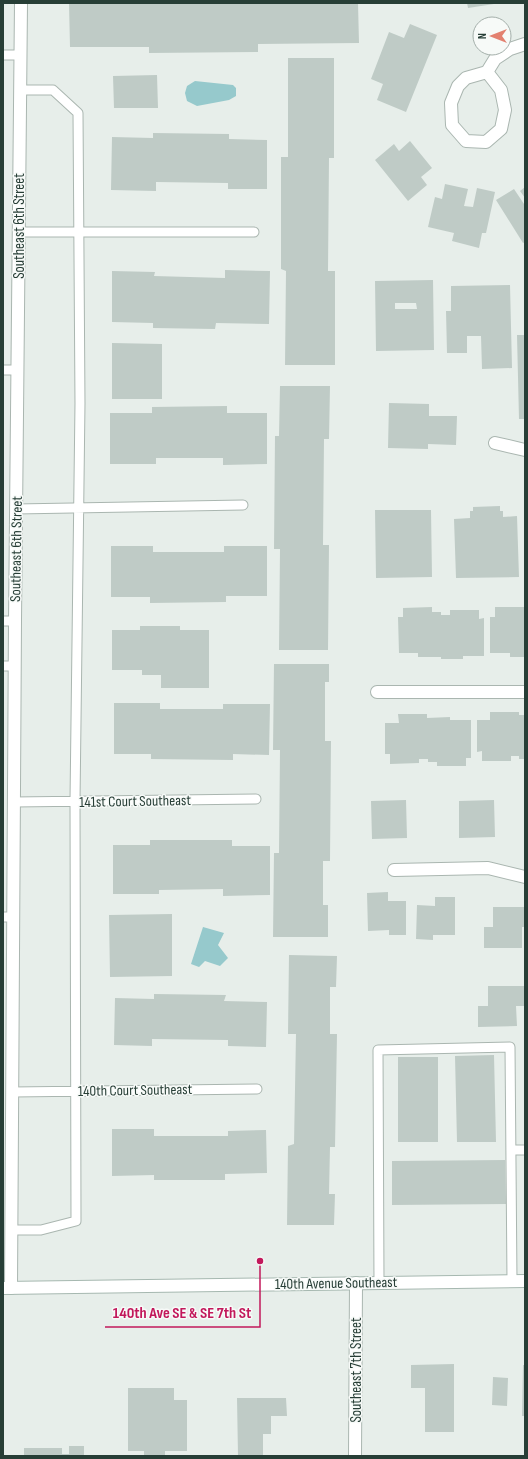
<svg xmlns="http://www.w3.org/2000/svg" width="528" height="1459" font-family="'Sofia Sans Condensed',sans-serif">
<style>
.water{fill:#96c9cc}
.building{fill:#bfcbc6;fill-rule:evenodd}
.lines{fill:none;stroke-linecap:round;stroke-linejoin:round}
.lane-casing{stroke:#aab6b0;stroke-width:11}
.street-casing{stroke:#aab6b0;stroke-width:14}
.secondary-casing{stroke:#a6b8b0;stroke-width:14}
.lane{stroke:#fff;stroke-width:9}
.street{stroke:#fff;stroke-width:12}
.secondary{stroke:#fff;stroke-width:12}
.labels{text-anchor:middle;stroke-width:3;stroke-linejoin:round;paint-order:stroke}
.street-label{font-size:15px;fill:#273e36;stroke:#f7faf8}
.leader{fill:none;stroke:#c2185b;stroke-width:1.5}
.callout-dot{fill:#c2185b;stroke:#f7faf8;stroke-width:1.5}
.callout-label{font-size:16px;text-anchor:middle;font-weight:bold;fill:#c2185b;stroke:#f7faf8;stroke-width:3;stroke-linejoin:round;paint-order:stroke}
</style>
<rect width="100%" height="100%" fill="#e7eeea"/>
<path class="water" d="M195 81 233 85 236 88V96L229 100 197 106 187 101 185 93 187 86Z
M203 927 224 933 218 945 228 958 220 966 205 961 199 967 191 964Z"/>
<path class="building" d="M69 3H358L359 43 258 44V52L149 53V47H70Z
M467 3H494V4L468 8Z
M410 24 437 35 406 112 377 100 383 84 371 79 389 32 404 38Z
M288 58H334V158H329L328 271H335V365H285L286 271 281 269V157H288Z
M157 75 158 108H114L113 76Z
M153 133 229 134V139L267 140V189H228V183L156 182V191L111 190 112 137 153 138Z
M410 141 432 168 421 177 427 185 408 201 375 160 394 144 399 151Z
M445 184 468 189 464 206 473 207 477 188 495 192 486 233H482L479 248 452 241 454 233 428 227 435 197 442 199Z
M525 187V198L520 191Z
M514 189 524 204 525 203V242L523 243 496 200Z
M225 270 270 271 269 324 216 323 215 329 153 328V323L112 322V271L155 272 154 276 225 278Z
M433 280 434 350 376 351 375 281ZM395 303H416L417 309H395Z
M510 285 512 368 482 369 481 336H467V353H447L446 311H451V286Z
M517 335H525V419H519Z
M112 343 162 344V399H112Z
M280 386H330L329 439H324L323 545H329L328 650H279L280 549H274L275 436H279Z
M389 403 429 404V416H457L456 445 428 444V449L388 448Z
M227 406V413H267V464L223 465V458H156V464H110V413H152V407Z
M500 506V511H503V517L517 516 519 577 456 578 454 519 470 518V511H473V507Z
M375 510H431L432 577 376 578Z
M111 546H153V552H224V546H267V596H226V602L150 603V597H111Z
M432 607V612H441V615H450V610H479V619L484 618V656H463V659H441V657H418V653H399L398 617H403V608Z
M495 607H524L525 657H510V653H490V617H495Z
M140 626H180V630H209V688H161V675H142V670H112V630H140Z
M274 664H329V682H325V741H331L330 861H323V905H328V937H273L274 853H279L280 750H273Z
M114 703H160V709H223V704H270L269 755 233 754V760L151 759V754H114Z
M490 712H519V715H525V759H519V756H511V761H482V751L477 752V720H490Z
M398 714H427V718L450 717V720H471V758H466V766H437V762H428V759H419V763L390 764V754H385V723H399Z
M406 800 407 838 372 839 371 801Z
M494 800 495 837 459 838V801Z
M150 840H232V846H270V895L223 896V889L159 890V894H113V845H150Z
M388 892V901H406V935H389V930L368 931 367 893Z
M435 897H455V935H433V940L416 939 417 905 435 906Z
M493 907H525V927H522V948H484V927H493Z
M172 914V976L110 977 109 915Z
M289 955 337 956 336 987H330V1034H337L335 1147H330L329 1194H335L334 1225H287L288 1146 294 1144 296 1034H288Z
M488 986H525V1006H516L517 1026 478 1027V1006H488Z
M154 994 226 995 224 1001 267 1002 266 1047 228 1046V1040L152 1039V1046L114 1045 115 998 154 999Z
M494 1055 496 1142H457L455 1056Z
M398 1057H438V1142H398Z
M112 1129H154V1136H228V1131L266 1130 267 1173 225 1174V1180H154V1175L112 1176Z
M505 1160 506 1204 392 1205V1161Z
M454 1364V1432H425V1388H411V1365Z
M523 1365H525V1416H522Z
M493 1377 508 1378 507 1406 492 1405Z
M128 1388H174V1400H187V1451H165V1456H144V1451H128Z
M237 1398H286L287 1416H271V1434H263V1456H238Z
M69 1446H84V1456H24V1448H62V1454H69Z"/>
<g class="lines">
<defs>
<path id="lane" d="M3 55H21
M19 232H254
M3 370H18
M16 509 243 505
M3 621H15
M3 666H15
M14 802 256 799
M3 917H13
M13 1092 257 1089
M511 1150H525
M12 1230H41L76 1221 75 801 80 403 78 113 53 90H20
M379 1283 378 1050 510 1047 512 1281"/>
<path id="street" d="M487 72 501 90 505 110 501 129 486 142 466 141 452 125 451 103 458 86 466 78 487 72 495 59 510 49 525 44
M495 443 525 450
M377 692H525
M394 870 488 868 525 877
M11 1288 15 621 21 3
M355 1456 356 1283"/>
<path id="secondary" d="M3 1288 525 1281"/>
</defs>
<use href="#lane" class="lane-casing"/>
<use href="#street" class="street-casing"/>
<use href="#secondary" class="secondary-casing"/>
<use href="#lane" class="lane"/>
<use href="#street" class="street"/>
<use href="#secondary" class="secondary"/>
</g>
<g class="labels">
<g class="street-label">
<text transform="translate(19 226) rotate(-90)" y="5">Southeast 6th Street</text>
<text transform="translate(16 549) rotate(-89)" y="5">Southeast 6th Street</text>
<text transform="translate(135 801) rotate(-1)" y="5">141st Court Southeast</text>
<text transform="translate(135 1090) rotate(-1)" y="5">140th Court Southeast</text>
<text transform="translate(336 1283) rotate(-1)" y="5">140th Avenue Southeast</text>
<text transform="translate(356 1370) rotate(-90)" y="5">Southeast 7th Street</text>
</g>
</g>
<path class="leader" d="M260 1261L260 1327H105"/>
<circle class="callout-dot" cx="260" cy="1261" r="4"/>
<g class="callout-label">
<text x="182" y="1318">140th Ave SE &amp; SE 7th St</text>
</g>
<rect width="528" height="1459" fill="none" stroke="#273e36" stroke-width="8"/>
<g transform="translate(492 36) rotate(270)"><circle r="19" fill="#f7faf8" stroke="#a4afaa"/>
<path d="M0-3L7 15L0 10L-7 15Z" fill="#e38170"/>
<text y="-6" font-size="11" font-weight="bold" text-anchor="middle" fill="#273e36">N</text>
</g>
</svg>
